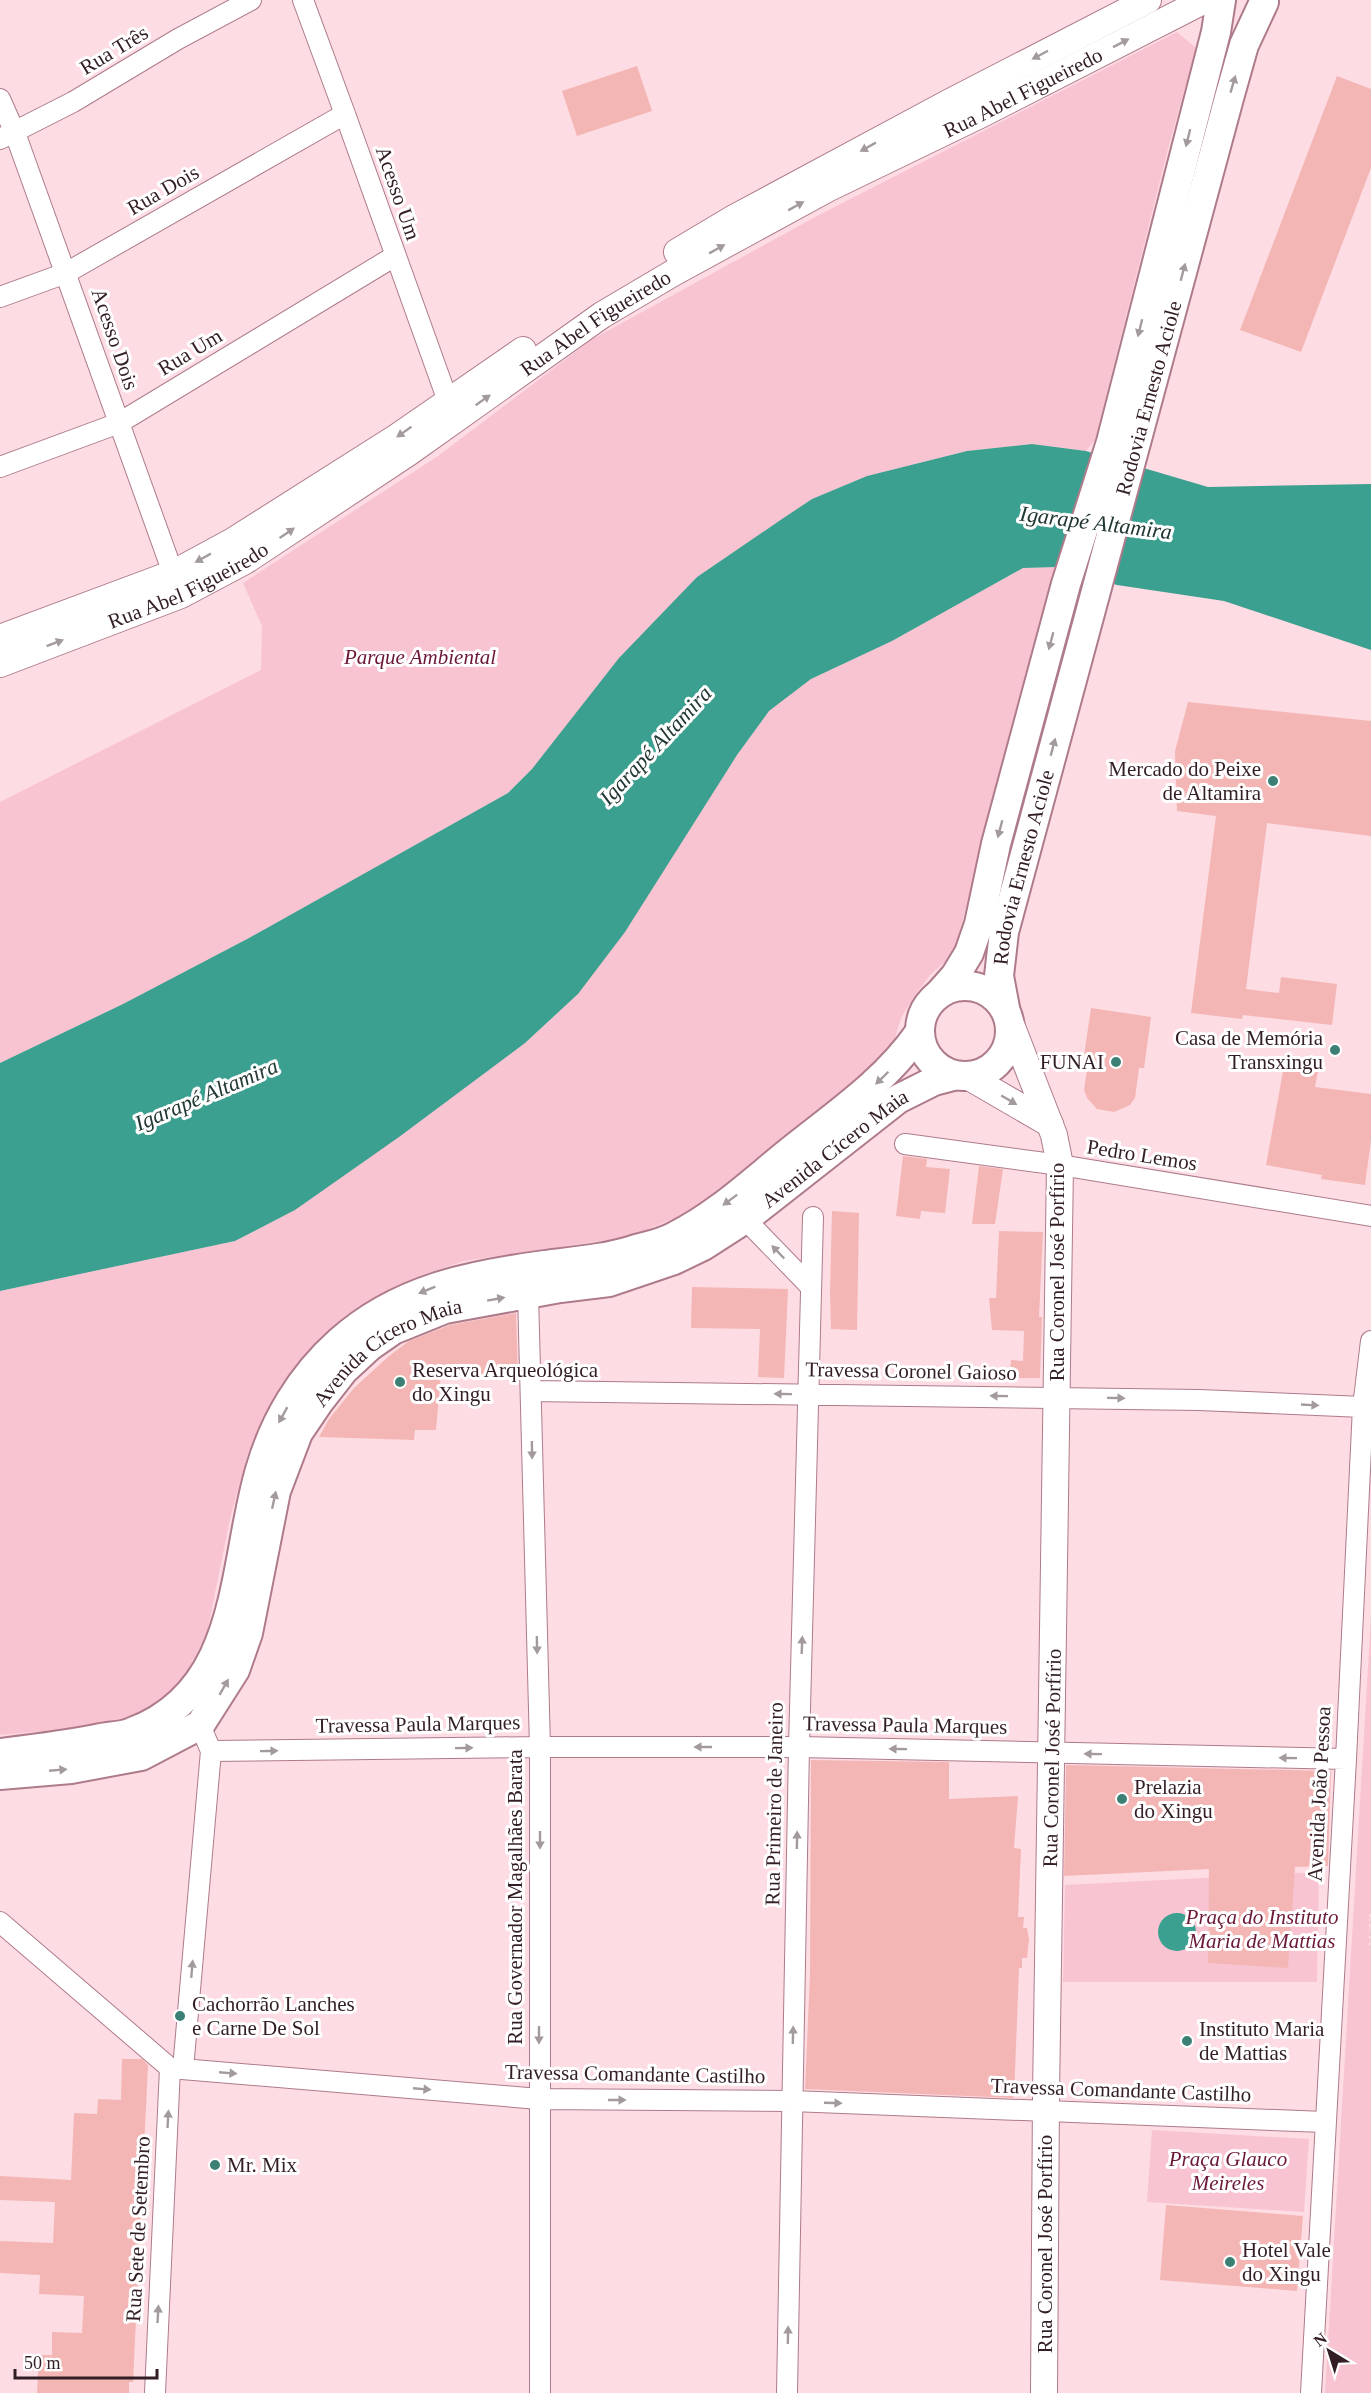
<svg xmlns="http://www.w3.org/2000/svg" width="1371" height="2393" font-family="Georgia,serif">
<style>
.green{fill:#f8c4d2}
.water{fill:#3ca090}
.building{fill:#f3b6b4}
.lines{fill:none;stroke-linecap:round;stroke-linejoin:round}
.minor-casing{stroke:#ae7b8a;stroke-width:22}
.tertiary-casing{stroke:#ae7b8a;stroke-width:28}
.secondary-casing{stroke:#ae7b8a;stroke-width:32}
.minor{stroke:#fff;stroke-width:20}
.tertiary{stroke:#fff;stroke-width:26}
.secondary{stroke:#fff;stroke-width:28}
.oneway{fill:#a39a9c}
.poi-dot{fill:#3c8075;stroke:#fff;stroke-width:2}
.labels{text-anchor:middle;stroke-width:6;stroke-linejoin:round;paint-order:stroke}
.street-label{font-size:21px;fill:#321e24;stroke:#fff}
.park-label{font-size:21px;font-style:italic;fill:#6b1839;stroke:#fff}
.poi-label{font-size:21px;fill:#321e24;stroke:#fff;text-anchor:start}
.water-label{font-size:22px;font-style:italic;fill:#213733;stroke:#fff}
</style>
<rect width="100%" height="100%" fill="#fedce4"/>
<path class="green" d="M1177 32 1196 48 1168 149 1095 440 1086 451 1032 444 967 451 867 476 812 499 697 577 532 769 508 793 249 938 123 1004 0 1063V802L261 670 262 626 243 583 438 456 591 340 817 216Z
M1057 567 1055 582 953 955 930 975 913 998 901 1018 893 1045 877 1067 729 1184 691 1211 633 1236 464 1261 425 1274 388 1291 351 1313 306 1354 266 1414 248 1453 230 1519 207 1633 187 1672 164 1698 129 1717 64 1729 0 1735V1291L235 1241 295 1210 525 1043 578 994 737 755 769 711 811 679 892 641 1023 568Z
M1371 1616V1914L1369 1915 1371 1919 1368 1920 1371 1921V1924L1368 1925 1371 1928 1368 1931 1371 1930V1936L1367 1937 1371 1939V1943L1367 1944 1371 1945V2393H1325Z
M1319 1872 1317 1982H1063L1065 1885Z
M1152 2130 1309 2139 1304 2212 1147 2202Z"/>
<path class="water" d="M1032 444 1086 451 1208 487 1371 484V650L1224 601 1117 585 1057 567 1023 568 892 641 811 679 769 711 737 755 625 932 578 994 525 1043 399 1137 295 1210 235 1241 0 1291V1063L123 1004 249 938 508 793 532 769 619 658 697 577 782 519 812 499 867 476 967 451Z
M1158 1932a19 19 0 1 1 38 0a19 19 0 1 1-38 0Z"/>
<path class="building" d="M637 66 652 111 577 136 562 91Z
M1337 76 1371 89V168L1301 352 1240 330Z
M1188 702 1371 721V836L1267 823 1246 989 1279 993 1281 977 1337 984 1332 1025 1243 1015 1242 1019 1191 1013 1216 816 1177 811 1175 751Z
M1091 1008 1151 1017 1144 1068H1139L1135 1098 1130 1105 1114 1112 1097 1109 1087 1098 1084 1090 1089 1057 1084 1056Z
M1286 1055 1320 1061 1315 1087 1371 1094V1140L1365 1185 1321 1179 1322 1175 1266 1165Z
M903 1156 927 1159 926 1167 950 1169 945 1213 921 1211 920 1219 896 1216Z
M979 1166 1003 1169 995 1224H972Z
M832 1211 859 1213 857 1330 831 1329 830 1293Z
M999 1231 1043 1232 1039 1317H1042L1040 1378H1010L1011 1360 1023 1361 1024 1331 992 1330 989 1298H996Z
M692 1287 788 1289 784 1378 758 1377 760 1329 691 1328Z
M516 1313 518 1375 441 1373 436 1430H415L414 1440 319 1437 329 1419 354 1388 389 1356 409 1341 450 1325Z
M811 1760 949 1762V1799L1018 1796 1014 1848 1021 1849 1018 1917H1024L1023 1928H1027L1029 1939 1027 1958H1022V1968H1019L1014 2098 805 2089 810 1975Z
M1066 1765 1331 1771 1328 1866 1295 1867 1288 1968 1208 1963 1209 1869 1064 1876Z
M122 2059H142L148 2065 133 2382H129V2393H37L39 2355H52V2332L82 2333 84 2296 39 2294 40 2275 0 2273V2241L53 2243 55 2202 0 2200V2176L71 2180 74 2113 97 2114 98 2099 121 2100Z
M1166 2205 1303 2216 1297 2291 1160 2280Z"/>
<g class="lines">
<defs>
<path id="minor" d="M303 0 345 114 453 415
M0 99 15 133 178 587
M0 139 73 102 178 39 251 0
M0 297 66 273 345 114
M0 467 119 423 395 256
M905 1144 1060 1165 1371 1216
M745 1219 810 1286
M528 1294 540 1747V2393
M531 1391 1199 1400 1363 1407
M211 1751 540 1747H799L1346 1759
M0 1922 170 2068 539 2099 792 2101 1324 2122
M183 2069 211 1751 200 1725
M155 2393 170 2068
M787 2393 799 1747 813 1217
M1311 2393 1346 1759 1363 1407 1371 1341"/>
<g id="tertiary">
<path d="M677 252 734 218 950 102 1148 0"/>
<path d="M0 638 174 573 233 541 397 437 523 350"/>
<path id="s1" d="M0 664 181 595 245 561 408 453 602 315 673 273 827 189 980 115 1205 0"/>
<path d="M1010 1022 1054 1135 1060 1165 1046 2096 1044 2393"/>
<path d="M969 1077 1050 1124"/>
</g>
<g id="secondary">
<circle cx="965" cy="1031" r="45"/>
<path d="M939 994 955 976 969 953 979 924 996 844 1066 584 1111 442 1216 32 1221 0"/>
<path id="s2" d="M1005 1008 999 976 1004 932C1078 653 1156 376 1229 98L1244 45 1264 2"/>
<path d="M0 1753C34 1749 68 1745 101 1738 111 1736 123 1736 132 1732 243 1691 232 1564 260 1470 274 1421 301 1376 339 1342 398 1289 470 1275 545 1265 575 1261 604 1259 633 1250 647 1246 663 1243 675 1236 717 1215 752 1182 788 1153 835 1115 884 1083 919 1033"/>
<path id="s3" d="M0 1775 71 1769 141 1756 200 1725 235 1670 248 1633 276 1491 298 1433 319 1402 344 1370 370 1346 393 1330 445 1309 560 1288 609 1282 674 1260 703 1246 745 1219 898 1099 934 1081 953 1076"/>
</g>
</defs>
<use href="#minor" class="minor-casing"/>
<use href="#tertiary" class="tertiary-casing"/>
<use href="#secondary" class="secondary-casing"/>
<use href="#minor" class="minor"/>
<use href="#tertiary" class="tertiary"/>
<use href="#secondary" class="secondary"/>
</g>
<defs><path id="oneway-solid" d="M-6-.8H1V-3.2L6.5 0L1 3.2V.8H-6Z" transform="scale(1.5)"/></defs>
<g class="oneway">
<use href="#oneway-solid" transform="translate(1121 43) rotate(-27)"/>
<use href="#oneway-solid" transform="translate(1040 55) rotate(152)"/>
<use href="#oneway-solid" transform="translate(1233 84) rotate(-74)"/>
<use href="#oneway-solid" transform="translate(1188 138) rotate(104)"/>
<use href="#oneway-solid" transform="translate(868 147) rotate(151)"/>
<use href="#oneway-solid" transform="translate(796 206) rotate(-29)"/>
<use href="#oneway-solid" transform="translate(717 249) rotate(-29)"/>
<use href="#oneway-solid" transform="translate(1183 272) rotate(-75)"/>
<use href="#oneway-solid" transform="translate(1140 328) rotate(104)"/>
<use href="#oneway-solid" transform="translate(483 400) rotate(-35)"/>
<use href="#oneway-solid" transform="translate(404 432) rotate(145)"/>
<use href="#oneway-solid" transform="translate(287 533) rotate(-34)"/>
<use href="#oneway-solid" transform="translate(203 558) rotate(151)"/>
<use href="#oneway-solid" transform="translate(1051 641) rotate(105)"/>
<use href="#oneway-solid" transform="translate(55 643) rotate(-21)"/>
<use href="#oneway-solid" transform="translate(1053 747) rotate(-75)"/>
<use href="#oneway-solid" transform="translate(1000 829) rotate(105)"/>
<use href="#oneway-solid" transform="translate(882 1078) rotate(136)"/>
<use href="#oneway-solid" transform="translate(1009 1100) rotate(30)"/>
<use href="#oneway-solid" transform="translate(730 1200) rotate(143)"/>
<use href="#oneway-solid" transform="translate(778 1252) rotate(-134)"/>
<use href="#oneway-solid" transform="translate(427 1290) rotate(158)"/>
<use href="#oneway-solid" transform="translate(496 1299) rotate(-10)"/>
<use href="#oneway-solid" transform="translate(783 1394) rotate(-179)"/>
<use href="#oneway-solid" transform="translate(999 1396) rotate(-179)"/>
<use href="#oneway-solid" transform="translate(1116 1398) rotate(1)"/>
<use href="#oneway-solid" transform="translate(1310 1405) rotate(3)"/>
<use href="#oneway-solid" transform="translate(283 1415) rotate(119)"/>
<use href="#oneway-solid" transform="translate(532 1450) rotate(89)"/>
<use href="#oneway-solid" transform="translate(274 1500) rotate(-78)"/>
<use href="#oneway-solid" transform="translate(537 1645) rotate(89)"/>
<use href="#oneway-solid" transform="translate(802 1645) rotate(-88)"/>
<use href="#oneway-solid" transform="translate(224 1687) rotate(-60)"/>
<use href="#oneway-solid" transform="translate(703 1747) rotate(-180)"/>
<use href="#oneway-solid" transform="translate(464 1748) rotate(-1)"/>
<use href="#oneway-solid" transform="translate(898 1749) rotate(-179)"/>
<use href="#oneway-solid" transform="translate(269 1751) rotate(-1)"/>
<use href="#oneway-solid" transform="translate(1093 1754) rotate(-179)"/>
<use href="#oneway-solid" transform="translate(1288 1758) rotate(-179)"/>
<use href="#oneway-solid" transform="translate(58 1770) rotate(-5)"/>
<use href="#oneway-solid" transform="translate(540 1840) rotate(90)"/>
<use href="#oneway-solid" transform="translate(797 1840) rotate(-89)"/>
<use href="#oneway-solid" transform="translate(192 1969) rotate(-85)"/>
<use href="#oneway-solid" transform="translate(539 2035) rotate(90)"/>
<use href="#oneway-solid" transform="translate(793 2035) rotate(-89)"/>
<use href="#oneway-solid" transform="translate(228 2073) rotate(5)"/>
<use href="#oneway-solid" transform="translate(422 2089) rotate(5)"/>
<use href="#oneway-solid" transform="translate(617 2100)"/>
<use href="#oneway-solid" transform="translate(833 2103) rotate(2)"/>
<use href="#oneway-solid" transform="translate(168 2119) rotate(-87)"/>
<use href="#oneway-solid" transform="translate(158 2314) rotate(-87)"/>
<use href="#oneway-solid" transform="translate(788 2335) rotate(-89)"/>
</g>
<g class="poi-dot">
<circle cx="1273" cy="781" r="6"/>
<circle cx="1335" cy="1050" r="6"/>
<circle cx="1116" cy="1062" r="6"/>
<circle cx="400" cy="1382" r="6"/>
<circle cx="1122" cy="1799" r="6"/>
<circle cx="180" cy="2016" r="6"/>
<circle cx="1187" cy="2041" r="6"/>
<circle cx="215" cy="2165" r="6"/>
<circle cx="1230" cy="2262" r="6"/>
</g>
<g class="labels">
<g class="street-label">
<text transform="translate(114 50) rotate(-31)" y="7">Rua Três</text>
<text dy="7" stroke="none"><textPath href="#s1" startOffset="1176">Rua Abel Figueiredo</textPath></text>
<text transform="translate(163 190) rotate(-30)" y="7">Rua Dois</text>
<text transform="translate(398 193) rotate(71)" y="7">Acesso Um</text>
<text dy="7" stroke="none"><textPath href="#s1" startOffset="690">Rua Abel Figueiredo</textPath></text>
<text transform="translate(115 339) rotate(71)" y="7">Acesso Dois</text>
<text transform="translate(190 352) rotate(-31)" y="7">Rua Um</text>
<text dy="7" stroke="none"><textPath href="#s2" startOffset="630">Rodovia Ernesto Aciole</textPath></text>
<text dy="7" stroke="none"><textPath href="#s1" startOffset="204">Rua Abel Figueiredo</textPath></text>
<text dy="7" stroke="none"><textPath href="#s2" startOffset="144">Rodovia Ernesto Aciole</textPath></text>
<text dy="7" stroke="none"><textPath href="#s3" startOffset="1149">Avenida Cícero Maia</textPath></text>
<text transform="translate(1142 1155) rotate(9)" y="7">Pedro Lemos</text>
<text transform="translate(1057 1272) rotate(-90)" y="7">Rua Coronel José Porfírio</text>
<text dy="7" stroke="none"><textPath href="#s3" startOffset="645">Avenida Cícero Maia</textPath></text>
<text transform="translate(911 1371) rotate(1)" y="7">Travessa Coronel Gaioso</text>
<text transform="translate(418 1724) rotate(-1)" y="7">Travessa Paula Marques</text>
<text transform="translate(905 1725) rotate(1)" y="7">Travessa Paula Marques</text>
<text transform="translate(1052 1758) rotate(-89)" y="7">Rua Coronel José Porfírio</text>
<text transform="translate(1319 1794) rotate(-87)" y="7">Avenida João Pessoa</text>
<text transform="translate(774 1804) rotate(-89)" y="7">Rua Primeiro de Janeiro</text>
<text transform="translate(515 1897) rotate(-90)" y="7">Rua Governador Magalhães Barata</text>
<text transform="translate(635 2074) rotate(1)" y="7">Travessa Comandante Castilho</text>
<text transform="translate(1121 2090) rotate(2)" y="7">Travessa Comandante Castilho</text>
<text transform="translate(138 2229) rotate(-87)" y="7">Rua Sete de Setembro</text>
<text transform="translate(1045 2244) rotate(-90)" y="7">Rua Coronel José Porfírio</text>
</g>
<g class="park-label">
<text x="420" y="664">Parque Ambiental</text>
<text x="1262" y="1924">Praça do Instituto<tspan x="1262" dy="24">Maria de Mattias</tspan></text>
<text x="1228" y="2166">Praça Glauco<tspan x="1228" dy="24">Meireles</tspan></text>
</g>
<g class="poi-label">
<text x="1261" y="776" text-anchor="end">Mercado do Peixe<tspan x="1261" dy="24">de Altamira</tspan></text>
<text x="1323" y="1045" text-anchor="end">Casa de Memória<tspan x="1323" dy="24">Transxingu</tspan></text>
<text x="1104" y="1069" text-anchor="end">FUNAI</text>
<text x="412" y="1377">Reserva Arqueológica<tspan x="412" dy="24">do Xingu</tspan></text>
<text x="1134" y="1794">Prelazia<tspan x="1134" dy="24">do Xingu</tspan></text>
<text x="192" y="2011">Cachorrão Lanches<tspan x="192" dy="24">e Carne De Sol</tspan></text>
<text x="1199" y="2036">Instituto Maria<tspan x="1199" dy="24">de Mattias</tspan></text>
<text x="227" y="2172">Mr. Mix</text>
<text x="1242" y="2257">Hotel Vale<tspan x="1242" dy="24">do Xingu</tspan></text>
</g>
<g class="water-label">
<text transform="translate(1096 522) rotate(7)" y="8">Igarapé Altamira</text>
<text transform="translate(655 745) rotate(-47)" y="8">Igarapé Altamira</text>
<text transform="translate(206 1094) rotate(-23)" y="8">Igarapé Altamira</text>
</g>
</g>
<g transform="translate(1329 2351) rotate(322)" stroke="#ffffff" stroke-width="4.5" paint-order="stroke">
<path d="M0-4.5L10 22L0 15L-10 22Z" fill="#321e24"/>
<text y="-9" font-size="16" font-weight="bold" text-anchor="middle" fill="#321e24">N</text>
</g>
<path d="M15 2369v9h142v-9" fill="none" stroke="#321e24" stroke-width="3"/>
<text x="24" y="2369" font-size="18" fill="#321e24" stroke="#ffffff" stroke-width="4.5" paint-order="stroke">50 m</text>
</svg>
